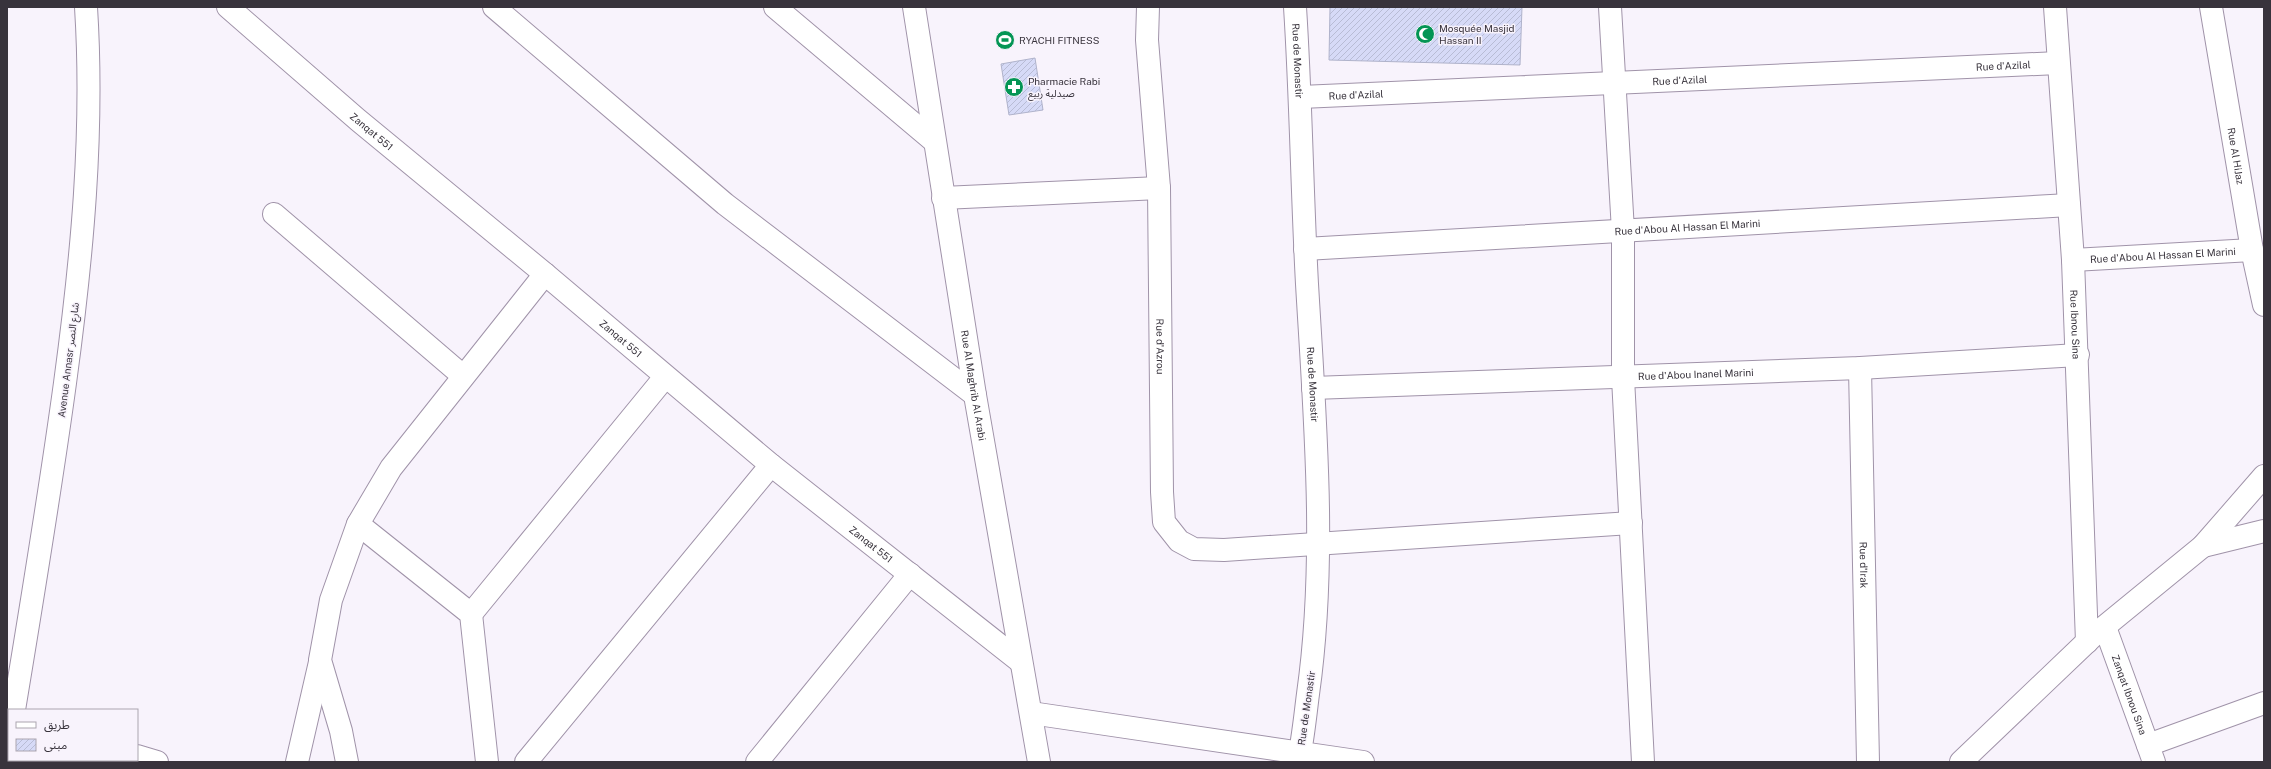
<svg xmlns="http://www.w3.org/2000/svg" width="2271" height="769" font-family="'Public Sans','Noto Sans Arabic',sans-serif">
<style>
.building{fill:url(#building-hatch);stroke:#b0b3cb}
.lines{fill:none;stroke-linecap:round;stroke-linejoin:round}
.minor-casing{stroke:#a093a9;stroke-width:24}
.minor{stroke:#fff;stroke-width:22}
.labels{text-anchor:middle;stroke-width:3;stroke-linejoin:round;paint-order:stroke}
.poi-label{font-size:10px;fill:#38333c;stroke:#f8f3fc;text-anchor:start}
.street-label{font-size:10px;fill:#38333c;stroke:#f8f3fc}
</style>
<defs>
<pattern id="building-hatch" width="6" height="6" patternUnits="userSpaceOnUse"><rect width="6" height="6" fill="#d6daf7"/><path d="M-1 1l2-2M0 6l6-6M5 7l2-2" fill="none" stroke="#b8bcd5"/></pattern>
</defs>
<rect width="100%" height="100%" fill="#f8f3fc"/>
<path class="building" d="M1330 7H1522L1520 65 1329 60Z
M1035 58 1043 110 1009 115 1001 64Z"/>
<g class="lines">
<defs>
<g id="minor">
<path id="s1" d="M228 7 358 120 545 274 771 465 1021 662"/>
<path d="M494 7 725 204 975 395"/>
<path d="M775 7 934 141"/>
<path id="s2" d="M914 7 975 395 1039 762"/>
<path id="s3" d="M1148 7 1147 40 1159 188 1162 492 1164 522 1179 541 1194 549 1224 550 1631 523"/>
<path id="s4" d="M1295 7C1301 99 1302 192 1307 284 1315 420 1327 559 1308 694 1305 717 1303 740 1298 762"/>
<path d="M1610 7 1623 231V378L1643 762"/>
<path id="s5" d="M2055 7 2073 260 2087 642"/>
<path id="s6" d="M2211 7 2252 250 2264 305"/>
<path id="s7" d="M1301 97 2058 63"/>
<path d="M943 198 1159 188"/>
<path d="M274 214 463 376"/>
<path id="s8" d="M1305 249 2069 205"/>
<path id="s9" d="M2073 260 2252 250"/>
<path id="s10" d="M1860 368 1868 762"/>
<path id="s11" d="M1313 388 1860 368 2078 355"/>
<path d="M358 524 471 614 487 762"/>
<path d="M2203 546 2264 531"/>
<path d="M471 614 665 377"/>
<path id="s12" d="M2105 627 2154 762"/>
<path d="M14 710C32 601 50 493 65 383 82 258 94 133 86 7"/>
<path d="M1031 713 1363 762"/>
<path d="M2148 745 2264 703"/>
<path d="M7 753 9 739"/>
<path d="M137 756 157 762"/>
<path d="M297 762 320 662"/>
<path d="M347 762 341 731 320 660 331 600 358 524 391 468 545 274"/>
<path d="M526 762 771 465"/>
<path d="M757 762 910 574"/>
<path d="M1961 762 2093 636 2203 546 2264 476"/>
</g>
</defs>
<use href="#minor" class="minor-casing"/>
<use href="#minor" class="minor"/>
</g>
<defs>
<symbol id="mosque-disc" viewBox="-11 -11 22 22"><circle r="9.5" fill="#049555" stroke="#f8f3fc"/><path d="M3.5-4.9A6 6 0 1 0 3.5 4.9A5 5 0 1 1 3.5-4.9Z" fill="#fff"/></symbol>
<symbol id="stadium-disc" viewBox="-11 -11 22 22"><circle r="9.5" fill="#049555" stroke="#f8f3fc"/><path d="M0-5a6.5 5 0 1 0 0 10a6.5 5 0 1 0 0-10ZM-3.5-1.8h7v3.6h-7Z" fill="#fff"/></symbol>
<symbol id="pharmacy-disc" viewBox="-11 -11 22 22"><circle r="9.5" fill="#049555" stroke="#f8f3fc"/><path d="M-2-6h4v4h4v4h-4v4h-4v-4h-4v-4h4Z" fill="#fff"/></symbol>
</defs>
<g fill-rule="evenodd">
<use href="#mosque-disc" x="1414" y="23" width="22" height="22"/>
<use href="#stadium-disc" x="994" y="29" width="22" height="22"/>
<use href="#pharmacy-disc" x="1003" y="76" width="22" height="22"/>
</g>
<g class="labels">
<g class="poi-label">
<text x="1439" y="32">Mosquée Masjid<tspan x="1439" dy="12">Hassan II</tspan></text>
<text x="1019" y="44">RYACHI FITNESS</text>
<text x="1028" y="85">Pharmacie Rabi<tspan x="1028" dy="12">صيدلية ربيع</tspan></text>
</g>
<g class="street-label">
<text dy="4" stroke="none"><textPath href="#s4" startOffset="54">Rue de Monastir</textPath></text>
<text dy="4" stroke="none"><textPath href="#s7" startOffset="703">Rue d'Azilal</textPath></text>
<text dy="4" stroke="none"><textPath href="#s7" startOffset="379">Rue d'Azilal</textPath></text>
<text dy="4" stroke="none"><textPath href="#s7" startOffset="55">Rue d'Azilal</textPath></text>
<text dy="4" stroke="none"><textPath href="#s1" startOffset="190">Zanqat 551</textPath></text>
<text dy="4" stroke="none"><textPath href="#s6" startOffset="151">Rue Al HiJaz</textPath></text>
<text dy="4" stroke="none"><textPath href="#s8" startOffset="383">Rue d'Abou Al Hassan El Marini</textPath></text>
<text dy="4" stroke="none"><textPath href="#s9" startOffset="90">Rue d'Abou Al Hassan El Marini</textPath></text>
<text dy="4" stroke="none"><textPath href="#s5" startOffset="318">Rue Ibnou Sina</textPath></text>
<text dy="4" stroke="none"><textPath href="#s1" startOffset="514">Zanqat 551</textPath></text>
<text dy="4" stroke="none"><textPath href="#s3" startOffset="340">Rue d'Azrou</textPath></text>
<text transform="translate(68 360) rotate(-83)" y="4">Avenue Annasr شارع النصر</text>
<text dy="4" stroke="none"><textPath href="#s11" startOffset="383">Rue d'Abou Inanel Marini</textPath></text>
<text dy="4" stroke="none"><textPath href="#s2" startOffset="383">Rue Al Maghrib Al Arabi</textPath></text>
<text dy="4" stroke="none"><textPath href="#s4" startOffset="378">Rue de Monastir</textPath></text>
<text dy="4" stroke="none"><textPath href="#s1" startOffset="838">Zanqat 551</textPath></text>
<text dy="4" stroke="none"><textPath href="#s10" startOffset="197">Rue d'Irak</textPath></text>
<text dy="4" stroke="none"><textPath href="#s12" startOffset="72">Zanqat Ibnou Sina</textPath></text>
<text transform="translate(1306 708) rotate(-82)" y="4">Rue de Monastir</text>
</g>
</g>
<rect width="2271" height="769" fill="none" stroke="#38333c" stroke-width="16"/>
<rect x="8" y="709" width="130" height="52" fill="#f8f3fc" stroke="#aba6af"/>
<rect x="16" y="722" width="20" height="6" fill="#ffffff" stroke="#aba6af"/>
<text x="44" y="729" font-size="12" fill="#38333c">طريق</text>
<rect x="16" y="739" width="20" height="12" fill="url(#building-hatch)" stroke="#aba6af"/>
<text x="44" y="749" font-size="12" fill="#38333c">مبنى</text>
</svg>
